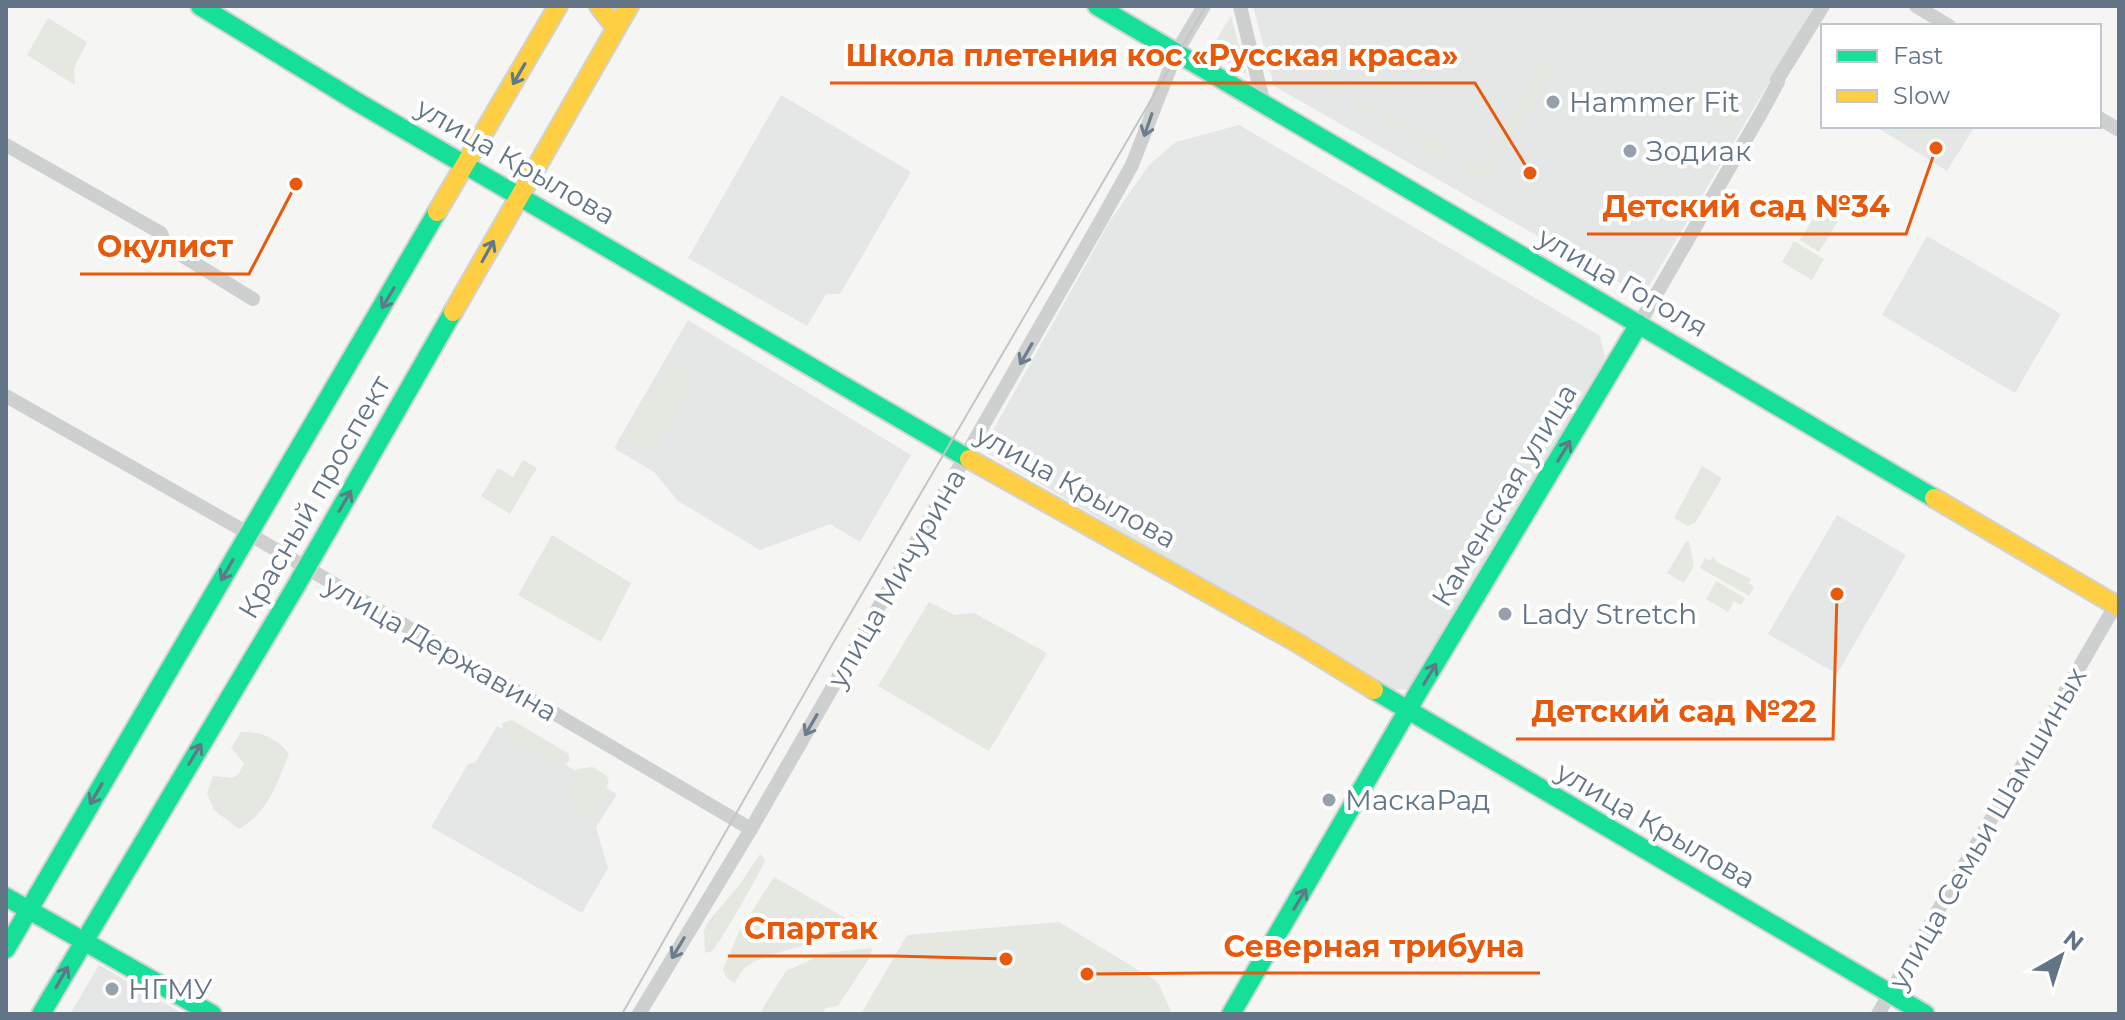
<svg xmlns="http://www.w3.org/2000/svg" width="2125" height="1020" font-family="Montserrat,sans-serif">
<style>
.built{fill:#e5e7e6}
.green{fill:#e4e8e1}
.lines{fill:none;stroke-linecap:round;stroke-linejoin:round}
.fast-casing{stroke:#d0d2d3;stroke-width:22}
.slow-casing{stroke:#d0d2d3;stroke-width:22}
.street{stroke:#ced0d0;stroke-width:14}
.fast{stroke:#16e098;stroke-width:18}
.slow{stroke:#ffcf43;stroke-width:18}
.tram{stroke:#c4c5c6;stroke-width:2}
.oneway{stroke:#5f7987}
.oneway2{stroke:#6e7d8d}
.poi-dot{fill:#96a1ac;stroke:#fff;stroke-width:3}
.labels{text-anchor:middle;stroke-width:8;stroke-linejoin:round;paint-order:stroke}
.poi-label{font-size:28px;fill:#637486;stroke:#fff;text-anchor:start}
.street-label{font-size:28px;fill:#637486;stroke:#fff}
.leader{fill:none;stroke:#e8590c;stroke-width:3}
.callout-dot{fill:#e8590c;stroke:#fff;stroke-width:3}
.callout-label{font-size:30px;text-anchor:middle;font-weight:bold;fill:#e8590c;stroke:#fff;stroke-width:8;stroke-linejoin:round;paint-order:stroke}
</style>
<rect width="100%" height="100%" fill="#f5f5f3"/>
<path class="built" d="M1253 6H1814L1643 296 1274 86Z
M781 95 911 172 840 294H826L807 326 688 258Z
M1239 125 1600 336 1605 357 1601 366 1409 690 1391 689 982 450 1110 221 1148 166 1176 142Z
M1875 126H1975L1947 171Z
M1927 236 2061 314 2015 393 1882 315Z
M688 320 911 455 860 542 830 524 760 550 678 501 654 472 614 448Z
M1837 515 1906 555 1837 674 1768 634Z
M497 726 617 794 596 827 608 868 582 913 431 827 468 764 475 763Z
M99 965 183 1014H70Z"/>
<path class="green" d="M1231 16 1247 75 1209 52Z
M48 18 87 42 74 68 75 85 27 55Z
M1322 43 1333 47C1325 66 1332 75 1346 88L1344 92 1336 95C1308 78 1298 72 1322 43Z
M1544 60 1555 67 1487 179 1481 180 1460 168 1462 156 1482 167Z
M1356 94 1450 148 1447 153 1438 156 1421 145 1422 140 1417 136 1410 139 1402 133 1400 125 1394 124 1391 127 1381 121V114L1375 112 1371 115 1356 107 1353 98Z
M1706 94 1736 113 1740 123 1736 129 1722 128 1725 119 1695 111Z
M1894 126H1920L1950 145 1943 156Z
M1825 200 1844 211 1819 252 1800 240Z
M1794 241 1824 259 1812 280 1782 262Z
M668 363 694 378 652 452 626 436Z
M523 460 537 468 510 514 481 496 498 468 513 477Z
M1702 466 1722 478 1695 523 1688 526 1674 518Z
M552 535 631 583 601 642 518 595Z
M1689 541 1694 566 1684 583 1667 573 1685 543Z
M1713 557 1717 562 1751 579 1749 583 1754 587 1749 596 1700 568 1705 558 1710 561Z
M1716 581 1745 598 1741 605 1734 601 1728 612 1706 599Z
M929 602 955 615 974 613 1047 653 989 751 878 686Z
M512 720 569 754V761L562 767 503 734 502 723Z
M241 732C263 732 276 738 289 754 276 785 269 811 239 829L214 810 207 793 213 776 232 778 238 775 244 763 231 748Z
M593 767 607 776C610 788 609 778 606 789 602 809 609 809 590 825L565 795 577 769Z
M760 854 765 860C762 870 719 945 712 951 710 952 707 952 705 953L704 931 708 922 740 884Z
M774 877 868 931C843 937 762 952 746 967 741 971 738 978 734 983L726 977 723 969 739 932Z
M1059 922 1158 982 1172 1014H861L907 935Z
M872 948 870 957 838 1006 826 1008 821 1014H767L761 1011 786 971 826 953Z"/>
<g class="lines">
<defs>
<path id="fast" d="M200 6 359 103 969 459
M1097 6 1934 498
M1374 690 1925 1014
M6 897 212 1014
M6 949 437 212
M41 1014 296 586 453 312
M1231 1014 1420 689 1639 324"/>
<path id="slow" d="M599 6 616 28
M437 212 558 6
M453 312 629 6
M969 459 1296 642 1374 690
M1934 498 2119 607"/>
</defs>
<use href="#fast" class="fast-casing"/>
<use href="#slow" class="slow-casing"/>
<path class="street" d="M1240 6 1264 105
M1916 6 1949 26
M2099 118 2119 130
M6 145 161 233 165 245 253 299
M1639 324 1760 115 1778 82 1777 80 1823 6
M6 396 239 528 751 829
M639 1014 751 829 1099 224 1132 165 1176 53 1204 6
M1878 1014 2119 599"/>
<use href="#fast" class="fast"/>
<use href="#slow" class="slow"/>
<path class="tram" d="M622 1014 832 645 1206 6"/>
</g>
<defs><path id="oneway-shaft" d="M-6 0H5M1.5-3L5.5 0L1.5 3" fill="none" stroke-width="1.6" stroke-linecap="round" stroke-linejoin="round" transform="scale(2)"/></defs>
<g class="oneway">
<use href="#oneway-shaft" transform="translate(519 74) rotate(120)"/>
<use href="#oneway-shaft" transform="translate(488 251) rotate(-61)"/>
<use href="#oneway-shaft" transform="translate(388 298) rotate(121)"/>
<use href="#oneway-shaft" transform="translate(1564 451) rotate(-59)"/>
<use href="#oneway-shaft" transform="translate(345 501) rotate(-60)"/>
<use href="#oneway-shaft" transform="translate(227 570) rotate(120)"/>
<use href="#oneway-shaft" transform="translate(1430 674) rotate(-59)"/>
<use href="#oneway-shaft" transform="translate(195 754) rotate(-59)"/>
<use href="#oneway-shaft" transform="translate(96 794) rotate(120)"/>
<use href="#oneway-shaft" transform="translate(1300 899) rotate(-59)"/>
<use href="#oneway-shaft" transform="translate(62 977) rotate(-60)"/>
</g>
<g class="oneway2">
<use href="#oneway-shaft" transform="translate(1148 125) rotate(109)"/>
<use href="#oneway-shaft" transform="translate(1026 354) rotate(120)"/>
<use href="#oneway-shaft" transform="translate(811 725) rotate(120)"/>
<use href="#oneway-shaft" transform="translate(678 948) rotate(121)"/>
</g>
<g class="poi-dot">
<circle cx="1553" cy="102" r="8"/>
<circle cx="1630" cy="151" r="8"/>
<circle cx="1505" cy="614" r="8"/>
<circle cx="1329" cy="800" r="8"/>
<circle cx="112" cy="989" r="8"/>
</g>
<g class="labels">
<g class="poi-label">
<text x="1569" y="112">Hammer Fit</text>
<text x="1646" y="161">Зодиак</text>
<text x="1521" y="624">Lady Stretch</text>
<text x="1345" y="810">МаскаРад</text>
<text x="128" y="999">НГМУ</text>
</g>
<g class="street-label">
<text transform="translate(516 161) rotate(30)" y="10">улица Крылова</text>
<text transform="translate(1623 282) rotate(30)" y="10">улица Гоголя</text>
<text transform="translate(1076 486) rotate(29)" y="10">улица Крылова</text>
<text transform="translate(1504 495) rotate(-59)" y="10">Каменская улица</text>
<text transform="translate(314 497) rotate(-60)" y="10">Красный проспект</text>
<text transform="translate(896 578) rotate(-60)" y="10">улица Мичурина</text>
<text transform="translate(441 648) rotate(30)" y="10">улица Державина</text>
<text transform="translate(1656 825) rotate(30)" y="10">улица Крылова</text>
<text transform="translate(1987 828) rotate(-60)" y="10">улица Семьи Шамшиных</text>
</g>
</g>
<path class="leader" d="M1530 173L1475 83H830M1936 148L1906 234H1587M296 184L249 274H80M1837 594L1833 739H1516M1006 959L894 956H728M1087 974L1208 973H1540"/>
<g class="callout-dot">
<circle cx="1530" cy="173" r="8"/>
<circle cx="1936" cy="148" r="8"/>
<circle cx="296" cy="184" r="8"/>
<circle cx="1837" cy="594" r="8"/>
<circle cx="1006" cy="959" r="8"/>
<circle cx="1087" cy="974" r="8"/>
</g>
<g class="callout-label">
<text x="1152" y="66">Школа плетения кос «Русская краса»</text>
<text x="1746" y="217">Детский сад №34</text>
<text x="165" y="257">Окулист</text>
<text x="1674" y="722">Детский сад №22</text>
<text x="811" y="939">Спартак</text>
<text x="1374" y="957">Северная трибуна</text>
</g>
<rect width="2125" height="1020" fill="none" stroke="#637486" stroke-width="16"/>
<rect x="1821" y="24" width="280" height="104" fill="#ffffff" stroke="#c1c7cf" stroke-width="2"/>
<rect x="1837" y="50" width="40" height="12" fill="#16e098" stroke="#c1c7cf" stroke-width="2"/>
<text x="1893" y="64" font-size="24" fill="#637486">Fast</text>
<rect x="1837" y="90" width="40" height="12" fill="#ffcf43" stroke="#c1c7cf" stroke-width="2"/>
<text x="1893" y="104" font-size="24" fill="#637486">Slow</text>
<g transform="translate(2061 956) rotate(39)" stroke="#ffffff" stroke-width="6" paint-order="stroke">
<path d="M0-6L14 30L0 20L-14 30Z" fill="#637486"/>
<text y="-12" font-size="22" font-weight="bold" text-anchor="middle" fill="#637486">N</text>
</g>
</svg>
